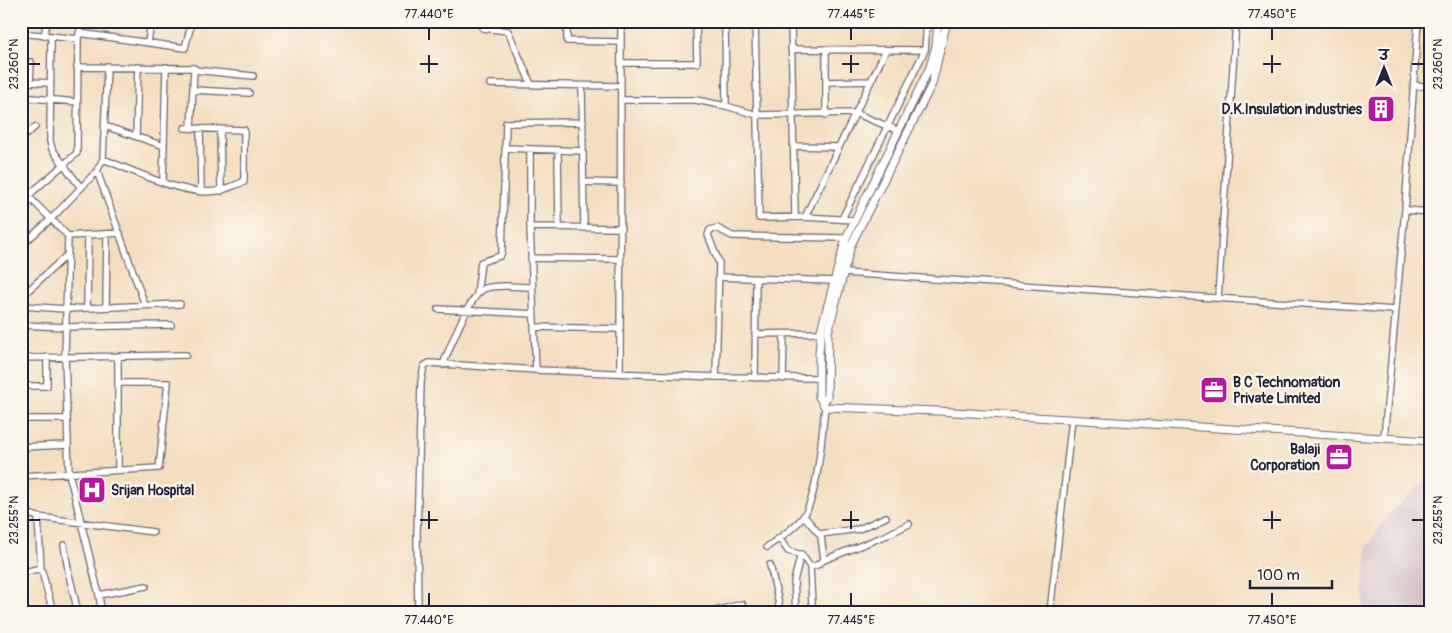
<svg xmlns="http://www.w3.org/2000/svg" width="1452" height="633" font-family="Pangolin,'Playpen Sans Deva',sans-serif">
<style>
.industrial{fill:#d2bdc6}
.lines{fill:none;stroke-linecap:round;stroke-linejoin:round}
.minor-casing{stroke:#6c646a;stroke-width:8}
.tertiary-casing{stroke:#6c646a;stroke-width:9}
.minor{stroke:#fff;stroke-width:5.5}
.tertiary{stroke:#fff;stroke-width:7}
.ticks{fill:none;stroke:#22223b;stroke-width:2}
.labels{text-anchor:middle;stroke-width:4.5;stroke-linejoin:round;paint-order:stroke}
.poi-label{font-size:14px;font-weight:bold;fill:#22223b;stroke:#fbf7ec;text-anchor:end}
.neatline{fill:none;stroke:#22223b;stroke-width:2}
.ticks-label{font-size:12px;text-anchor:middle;fill:#22223b}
</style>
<rect width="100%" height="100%" fill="#fbf7ec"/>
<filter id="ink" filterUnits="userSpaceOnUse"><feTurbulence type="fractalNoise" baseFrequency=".02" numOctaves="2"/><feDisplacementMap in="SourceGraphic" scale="10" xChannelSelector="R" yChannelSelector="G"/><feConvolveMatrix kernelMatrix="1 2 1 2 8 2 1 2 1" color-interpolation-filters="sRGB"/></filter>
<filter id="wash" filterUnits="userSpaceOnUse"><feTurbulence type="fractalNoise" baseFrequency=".0096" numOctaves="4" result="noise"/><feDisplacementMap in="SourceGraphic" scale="20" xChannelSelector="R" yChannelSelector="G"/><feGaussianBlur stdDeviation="1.12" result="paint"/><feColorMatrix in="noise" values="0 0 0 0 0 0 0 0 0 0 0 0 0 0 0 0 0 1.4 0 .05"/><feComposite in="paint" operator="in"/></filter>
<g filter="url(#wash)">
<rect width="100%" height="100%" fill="#f4dec1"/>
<path class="industrial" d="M1431 442V612H1362L1367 547 1389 514 1428 478Z"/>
</g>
<g filter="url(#ink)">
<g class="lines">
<defs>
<path id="minor" d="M167 21 190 25
M567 21V41L621 42
M725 21 726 106
M755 21 759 218 805 217 855 220
M791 21 795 217
M483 28 508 31 531 84
M21 33 78 39
M79 33 185 48 192 21
M44 36 47 21
M51 36 50 141 52 149 81 188
M148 43 151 21
M791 49 925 50
M31 62 30 82 50 83
M621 63H697L696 21
M77 67 194 68 191 128
M194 70 253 76
M826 82 871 81
M490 84 621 86
M1414 85 1431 87
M582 86 584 228
M193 90 249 93
M21 97 77 102
M621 100H696L726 106 757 115 855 113 899 131
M826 115V49
M105 126 164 146
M200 128 201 192
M220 129 221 191
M136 136 138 67
M21 139 35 127
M793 146 839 147
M506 148 583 151
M530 149V227L536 370
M558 150 559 227
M103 159C135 171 189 199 222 190 229 188 237 184 244 182V130L185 128
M97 171 145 305
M163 182 166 67
M583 182 621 183
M21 189 68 236 120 233
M21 202 77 153 78 39 82 21
M1405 210 1431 212
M805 217 886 50
M842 219 925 50 927 21
M530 227 621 228
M68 236 65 357 69 473 99 595 101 608 93 612
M21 246 52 218 97 171 103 159 107 66
M531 258 620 259
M844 273 1395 310
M719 277 834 281
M477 294 481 262 500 256 502 252 506 123 583 122
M21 297 66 256
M1218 298 1236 21
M21 306 66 309 180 304
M106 306 107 235
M87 308 88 235
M438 309 533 314
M21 325 65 327 171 325
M534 327 620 329
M755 334 821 333
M21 358 186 355
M443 365C449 350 470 292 486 288 500 284 518 287 532 287
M620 372 621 21
M716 377 719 263 708 235 710 230 717 228 732 236 846 238
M755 378 756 278
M783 379 784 335
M21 386H47V357
M21 419H66
M1384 438 1405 210 1418 21
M21 447 67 445
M118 470V356
M21 476 159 468 168 383H118
M21 511 38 517 153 532
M804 516 821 536 824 560
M38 517 41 568 53 612
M820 534 859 529 886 517
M779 538 788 551 802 555 810 567
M64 545 69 575 78 612
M767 547C779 538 794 529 803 517 818 497 822 433 825 407
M770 565 779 604 778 612
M21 573 41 568
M99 595 146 586
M812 604 810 567 817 565 824 560 887 535 909 524
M418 612 417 535 421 382 424 366 429 363 536 370 716 377 819 378
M711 612 742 604 744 612
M796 612 794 581 801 554
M1050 612 1072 419"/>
<path id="tertiary" d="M938 21 936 46 930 67 846 238 821 330 819 353V397L825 407 937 411 1431 441
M823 403 827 397 828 332 851 245 932 84 947 21"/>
</defs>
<use href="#minor" class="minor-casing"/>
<use href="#tertiary" class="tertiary-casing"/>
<use href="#minor" class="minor"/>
<use href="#tertiary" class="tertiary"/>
</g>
</g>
<path class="ticks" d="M429 28V40M851 28V40M1272 28V40M429 55V73M851 55V73M1272 55V73M28 64H40M420 64H438M842 64H859M1263 64H1281M1412 64H1424M429 511V529M851 511V529M1272 511V529M28 520H40M420 520H438M842 520H859M1263 520H1281M1412 520H1424M429 593V606M851 593V606M1272 593V606"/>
<defs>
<symbol id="building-square" viewBox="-11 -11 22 22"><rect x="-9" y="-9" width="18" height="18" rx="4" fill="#b5179e" stroke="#fbf7ec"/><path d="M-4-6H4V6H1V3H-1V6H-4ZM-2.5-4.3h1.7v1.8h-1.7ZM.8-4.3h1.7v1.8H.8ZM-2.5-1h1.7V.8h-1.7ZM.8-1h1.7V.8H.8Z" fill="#fff"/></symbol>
<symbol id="office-square" viewBox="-11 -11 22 22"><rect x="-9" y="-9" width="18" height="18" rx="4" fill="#b5179e" stroke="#fbf7ec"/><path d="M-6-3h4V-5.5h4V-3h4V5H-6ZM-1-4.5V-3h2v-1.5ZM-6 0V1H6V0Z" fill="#fff"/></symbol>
<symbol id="hospital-square" viewBox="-11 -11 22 22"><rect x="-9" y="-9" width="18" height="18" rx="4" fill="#b5179e" stroke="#fbf7ec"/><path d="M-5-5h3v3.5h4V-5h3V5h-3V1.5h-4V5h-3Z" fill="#fff"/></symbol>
</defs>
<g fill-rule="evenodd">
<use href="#building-square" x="1365" y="93" width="32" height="32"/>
<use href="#office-square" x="1198" y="374" width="32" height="32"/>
<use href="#office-square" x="1323" y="441" width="32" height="32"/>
<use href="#hospital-square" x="76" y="474" width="32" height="32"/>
</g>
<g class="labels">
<g class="poi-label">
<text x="1362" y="114">D.K.Insulation industries</text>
<text x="1233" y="387" text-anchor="start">B C Technomation<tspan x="1233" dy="16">Private Limited</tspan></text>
<text x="1320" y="454">Balaji<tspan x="1320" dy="16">Corporation</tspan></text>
<text x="111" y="495" text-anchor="start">Srijan Hospital</text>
</g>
</g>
<rect width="1452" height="633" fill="none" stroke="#fbf7ec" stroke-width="55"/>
<g transform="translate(1384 68)" stroke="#fbf7ec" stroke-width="4" paint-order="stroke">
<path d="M0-4L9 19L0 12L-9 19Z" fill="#22223b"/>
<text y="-8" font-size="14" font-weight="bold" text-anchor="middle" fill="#22223b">उ</text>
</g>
<path d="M1250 580v8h82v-8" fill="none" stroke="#22223b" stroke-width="2.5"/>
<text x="1257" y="580" font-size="15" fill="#22223b" stroke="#fbf7ec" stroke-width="4" paint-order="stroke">100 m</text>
<rect x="28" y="28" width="1396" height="578" class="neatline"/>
<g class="ticks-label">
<text x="429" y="18">77.440°E</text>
<text x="851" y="18">77.445°E</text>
<text x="1272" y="18">77.450°E</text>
<text transform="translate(14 64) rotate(-90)" y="4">23.260°N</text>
<text transform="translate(1438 64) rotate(-90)" y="4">23.260°N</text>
<text transform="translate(14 520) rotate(-90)" y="4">23.255°N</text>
<text transform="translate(1438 520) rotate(-90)" y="4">23.255°N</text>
<text x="429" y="624">77.440°E</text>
<text x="851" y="624">77.445°E</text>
<text x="1272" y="624">77.450°E</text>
</g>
</svg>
